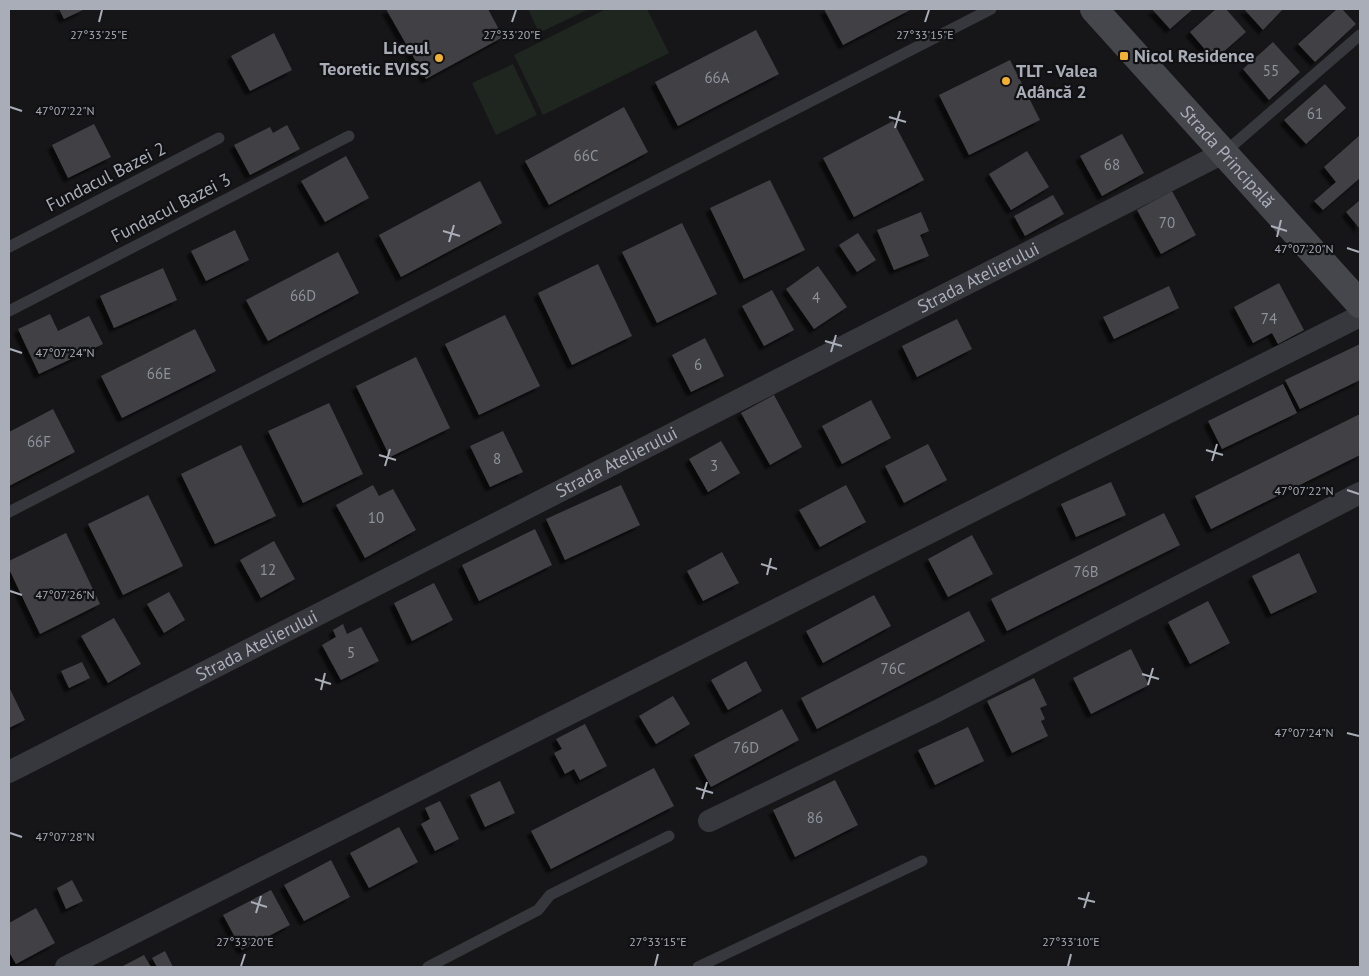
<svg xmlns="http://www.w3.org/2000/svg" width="1369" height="976" font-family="'PT Sans',sans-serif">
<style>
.green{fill:#1e261f}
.building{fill:#404145;filter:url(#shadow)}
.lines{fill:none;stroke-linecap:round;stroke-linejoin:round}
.lane{stroke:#37383d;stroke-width:11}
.street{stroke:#37383d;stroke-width:22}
.secondary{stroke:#45474d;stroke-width:28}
.ticks{fill:none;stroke:#a8adb8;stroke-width:2}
.poi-dot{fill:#f2b134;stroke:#111113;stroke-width:2}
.labels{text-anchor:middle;stroke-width:4.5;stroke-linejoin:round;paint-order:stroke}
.number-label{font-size:15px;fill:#8e929b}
.poi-label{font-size:18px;font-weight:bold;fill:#a8adb8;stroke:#111113;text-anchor:start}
.street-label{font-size:18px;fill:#a8adb8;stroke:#111113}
.ticks-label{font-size:12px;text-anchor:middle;fill:#a8adb8;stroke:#111113;stroke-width:4.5;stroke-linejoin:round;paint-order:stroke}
</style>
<defs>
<filter id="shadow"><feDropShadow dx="-4.5" dy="4.5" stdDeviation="1" flood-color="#0009"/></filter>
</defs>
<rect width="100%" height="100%" fill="#161618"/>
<path class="green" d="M528 9H589L539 33Z
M606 9H647L669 53 543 115 514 55Z
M513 64 537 115 496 135 472 83Z"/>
<path class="building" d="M59 9H85L64 19Z
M386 9H488L503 37 426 79Z
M824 9H912L843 45Z
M1152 9H1193L1170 29Z
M1216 9H1226L1246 32 1214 60 1190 32Z
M1244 9H1283L1263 30Z
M1337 9H1342L1356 24 1315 62 1298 44Z
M756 30 779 74 678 126 655 82Z
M274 33 292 70 250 91 231 56Z
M1273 42 1300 72 1269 100 1243 69Z
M1010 60 1040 120 969 155 939 95Z
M1325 84 1346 108 1306 144 1284 120Z
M624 107 648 152 549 205 525 161Z
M893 121 924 180 854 217 823 158Z
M94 124 111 157 68 178 52 145Z
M287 125 300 149 250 175 234 145 270 127 273 133Z
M1122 134 1144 173 1102 196 1080 156Z
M1360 135V178L1323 210 1314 201 1336 182 1324 167Z
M1027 151 1049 187 1011 210 989 174Z
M346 156 369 198 325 222 301 181Z
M770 180 805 250 744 279 710 208Z
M480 181 502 223 401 277 379 235Z
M1172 191 1196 235 1161 254 1137 210Z
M1053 195 1064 214 1025 236 1014 216Z
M1360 200V229L1346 212Z
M921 212 929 231 920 235 929 256 894 270 877 230Z
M682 223 717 294 657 323 622 252Z
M235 230 249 260 206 281 191 251Z
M858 233 876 260 857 272 839 245Z
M338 252 359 293 268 341 246 300Z
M598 264 632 336 572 365 538 293Z
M818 266 847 307 814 329 786 289Z
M163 268 177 300 114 328 100 296Z
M1279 283 1304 330 1278 344 1272 333 1253 343 1234 307Z
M1169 286 1179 308 1114 339 1103 317Z
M772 290 794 330 764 346 742 306Z
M50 314 58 331 89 316 103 344 39 374 18 329Z
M505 315 540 386 479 415 445 344Z
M957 319 972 349 917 377 902 346Z
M195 329 216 371 122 418 101 376Z
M705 338 724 376 691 392 672 355Z
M1360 344V380L1300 409 1285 380Z
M416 357 450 428 390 457 356 386Z
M1283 384 1297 413 1222 449 1208 421Z
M774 395 802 447 770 465 741 413Z
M871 400 891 438 842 464 822 426Z
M329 403 363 474 303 503 268 431Z
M53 409 75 452 9 486V432Z
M1360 414V455L1211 529 1195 496Z
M503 431 523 472 490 487 470 446Z
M721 441 740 473 708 492 689 459Z
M928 444 947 480 904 503 885 466Z
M241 445 276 516 215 544 181 474Z
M1111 482 1126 515 1076 537 1061 504Z
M373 485 379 496 393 489 416 530 365 558 336 505Z
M621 485 640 525 565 560 546 519Z
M846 485 866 522 820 547 799 510Z
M148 495 183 566 123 595 88 524Z
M1164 513 1180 545 1007 631 991 599Z
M535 529 552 565 479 601 462 565Z
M66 533 100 604 40 634 9 569V561Z
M972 535 993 574 948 597 928 559Z
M274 541 295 579 261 598 240 560Z
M722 552 739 583 703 601 687 571Z
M1299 553 1317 592 1271 614 1252 576Z
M434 583 453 620 412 641 394 603Z
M169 592 185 620 164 633 147 604Z
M874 595 891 626 823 663 806 631Z
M1208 601 1230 643 1190 664 1168 622Z
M969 611 985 641 817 729 801 698Z
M114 618 141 664 108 683 81 636Z
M343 624 347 634 361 627 379 661 341 680 322 645 336 637 333 630Z
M1131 649 1149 685 1091 714 1073 678Z
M746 661 762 691 728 710 711 680Z
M82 662 90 678 69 688 61 671Z
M1034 678 1047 705 1040 708 1045 719 1041 721 1048 736 1012 753 987 701Z
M9 687 25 720 9 728Z
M673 696 690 724 656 744 639 716Z
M782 709 799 740 711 787 694 755Z
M585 724 607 766 580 780 574 769 565 774 554 753 562 749 556 739Z
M968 727 984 761 935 785 918 750Z
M654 768 674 806 551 869 531 831Z
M835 780 858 825 795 857 773 810Z
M500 781 515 813 485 827 470 795Z
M440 801 459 839 435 851 421 824 430 819 425 808Z
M399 827 418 862 369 888 350 853Z
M331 860 350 897 304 921 284 885Z
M72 880 83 901 66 909 57 888Z
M271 890 290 925 242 950 223 915Z
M36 908 55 943 16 964 9 952V923Z
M165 951 173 967H157L152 958Z
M144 955 151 967H121Z"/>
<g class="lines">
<path class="lane" d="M1225 152 1360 35
M9 247 219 138
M9 311 349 136
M9 512 991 9
M428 967 538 910 550 895 669 836
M698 967 922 861"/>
<g class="street">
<path id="s1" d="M9 772 1225 152"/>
<path d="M709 821 937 711 1360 493"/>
<path d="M66 967 1360 316"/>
</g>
<path class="secondary" id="s2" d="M1094 9 1360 304"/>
</g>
<path class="ticks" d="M99 22 102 10M512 22 516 10M925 22 929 10M10 107 22 111M889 117 906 122M895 128 900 111M1271 226 1287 231M443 231 460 236M1277 237 1281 220M449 242 454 225M1347 248 1359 252M825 341 842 346M10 349 22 353M831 352 836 335M1206 450 1223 455M379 455 396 460M1212 461 1217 444M385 466 390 449M1347 490 1359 494M761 564 777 569M767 575 771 558M10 591 22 595M1142 674 1159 679M315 679 331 684M1148 685 1153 668M321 690 325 673M1347 733 1359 736M696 788 713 793M702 799 707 782M10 833 22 837M1078 898 1095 902M251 902 267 907M1084 908 1089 892M256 913 261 896M241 966 245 954M655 966 658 954M1068 966 1071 954"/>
<g class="poi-dot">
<rect x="1119" y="51" width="10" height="10" rx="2.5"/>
<circle cx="439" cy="58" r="5"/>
<circle cx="1006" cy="81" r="5"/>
</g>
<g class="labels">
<g class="number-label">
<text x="1271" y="76">55</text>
<text x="717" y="83">66A</text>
<text x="1315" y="119">61</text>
<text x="586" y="161">66C</text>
<text x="1112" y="170">68</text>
<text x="1167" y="228">70</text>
<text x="303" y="301">66D</text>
<text x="816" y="303">4</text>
<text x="1269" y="324">74</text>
<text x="698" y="370">6</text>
<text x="159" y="379">66E</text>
<text x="39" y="447">66F</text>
<text x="497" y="464">8</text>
<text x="714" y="471">3</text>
<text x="376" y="523">10</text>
<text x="268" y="575">12</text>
<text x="1086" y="577">76B</text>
<text x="351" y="658">5</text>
<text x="893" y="674">76C</text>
<text x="746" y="753">76D</text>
<text x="815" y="823">86</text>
</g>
<g class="poi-label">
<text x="429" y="54" text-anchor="end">Liceul<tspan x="429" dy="21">Teoretic EVISS</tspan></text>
<text x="1134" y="62">Nicol Residence</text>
<text x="1016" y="77">TLT - Valea<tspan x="1016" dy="21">Adâncă 2</tspan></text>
</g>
<g class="street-label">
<text dy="6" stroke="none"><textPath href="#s2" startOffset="199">Strada Principală</textPath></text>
<text transform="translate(106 177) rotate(-27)" y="6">Fundacul Bazei 2</text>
<text transform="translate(171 208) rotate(-27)" y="6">Fundacul Bazei 3</text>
<text dy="6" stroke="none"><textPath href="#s1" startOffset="1088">Strada Atelierului</textPath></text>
<text dy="6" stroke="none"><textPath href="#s1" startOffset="682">Strada Atelierului</textPath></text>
<text dy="6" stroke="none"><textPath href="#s1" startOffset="278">Strada Atelierului</textPath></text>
</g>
</g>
<g class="ticks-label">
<text x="99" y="39">27°33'25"E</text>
<text x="512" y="39">27°33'20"E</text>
<text x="925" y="39">27°33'15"E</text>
<text x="65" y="115">47°07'22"N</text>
<text x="1304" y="253">47°07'20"N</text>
<text x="65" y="357">47°07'24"N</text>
<text x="1304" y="495">47°07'22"N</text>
<text x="65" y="599">47°07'26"N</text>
<text x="1304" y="737">47°07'24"N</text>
<text x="65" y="841">47°07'28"N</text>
<text x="245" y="946">27°33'20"E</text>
<text x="658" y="946">27°33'15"E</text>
<text x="1071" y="946">27°33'10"E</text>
</g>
<rect width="1369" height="976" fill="none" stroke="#a8adb8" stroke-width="20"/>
</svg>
